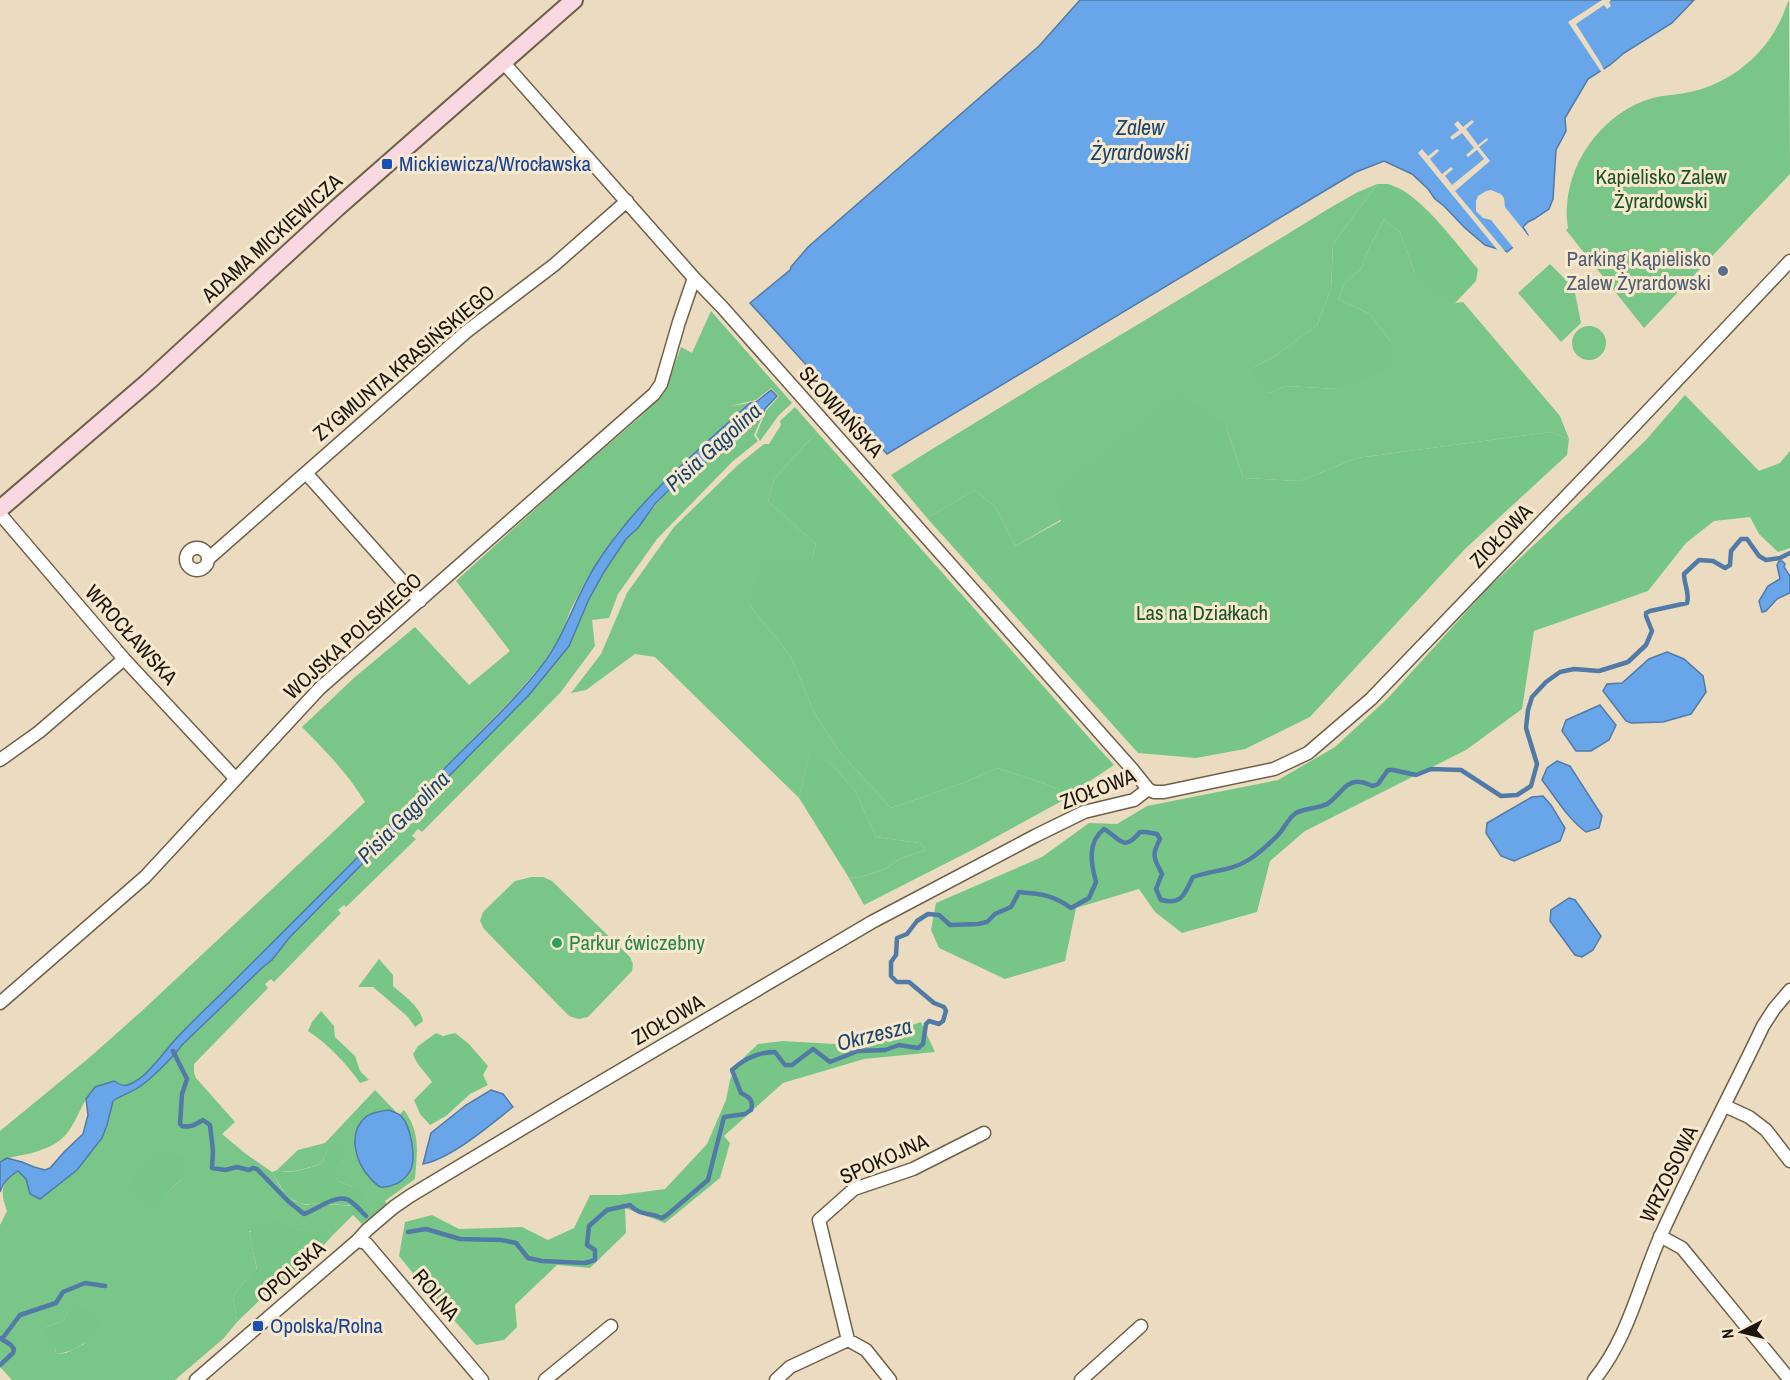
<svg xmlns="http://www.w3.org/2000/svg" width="1790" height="1380" font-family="'Archivo Narrow',sans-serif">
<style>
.green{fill:#7ac588;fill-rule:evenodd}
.forest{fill:#78c687}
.water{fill:#68a6e9;stroke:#517aa7;stroke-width:1.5}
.pier{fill:#ebdcc1}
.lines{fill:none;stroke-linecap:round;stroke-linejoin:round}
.stream{stroke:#517aa7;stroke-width:4.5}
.street-casing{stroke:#6d6048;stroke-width:15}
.secondary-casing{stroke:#6d6048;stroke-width:20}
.street{stroke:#fff;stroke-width:12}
.secondary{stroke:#f9d8e2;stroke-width:16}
.transit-dot{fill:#1a4fb4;stroke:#f8e9ce;stroke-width:2}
.service-dot{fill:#5c6f8a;stroke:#f8e9ce;stroke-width:2}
.leisure-dot{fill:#2e9e5b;stroke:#f8e9ce;stroke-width:2}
.labels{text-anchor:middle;stroke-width:6;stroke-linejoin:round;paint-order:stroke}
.transit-label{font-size:21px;fill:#164399;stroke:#f8e9ce;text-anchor:start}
.park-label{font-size:21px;fill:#1b5229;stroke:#f8e9ce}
.street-label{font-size:21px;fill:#1a150c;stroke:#f8e9ce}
.service-label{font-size:21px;fill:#4e5e75;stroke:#f8e9ce;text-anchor:end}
.leisure-label{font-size:21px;fill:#27864d;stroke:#f8e9ce;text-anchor:start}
.water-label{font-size:22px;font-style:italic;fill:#194470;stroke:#f8e9ce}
</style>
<rect width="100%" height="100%" fill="#ebdcc1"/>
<path class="green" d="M1789 0 1790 174 1644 328 1566 230 1568 228C1567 221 1566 213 1567 206 1570 157 1606 111 1653 98 1664 95 1674 95 1685 93 1704 90 1724 81 1739 70 1755 58 1769 43 1778 25 1783 17 1785 8 1789 0Z
M1377 184 1333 244 1331 289 1317 325 1274 357 1254 367 1269 393 1286 386 1338 389 1390 341 1370 314 1338 299 1344 284 1361 269 1367 252 1384 219 1400 232 1414 271 1455 303 1463 302 1560 416 1569 439 1550 432 1357 458 1300 481 1243 478 1226 425 1015 546 996 508 975 490 927 518 891 475C1035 384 1183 299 1328 209L1356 193Z
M1550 264 1574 288 1581 323 1561 342 1518 293Z
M711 311 792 403 779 415 760 441 756 435 766 411 779 396 771 388 756 400 730 406 750 403 670 477 617 533 586 580 570 611 561 636 543 663 513 698 141 1078 125 1086 86 1099C69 1131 69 1142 32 1153 21 1156 10 1156 0 1162V1131L90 1057 144 1009 365 802C348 774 325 750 302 727L355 677 415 627 469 685 510 651 456 581 565 482 638 419 664 393 681 347 692 353Z
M1572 343a17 17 0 1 1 34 0a17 17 0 1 1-34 0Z
M795 407 817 432 774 479 768 501 816 544 812 559 749 604 791 657 815 714 839 751 891 808 963 783 997 768 1044 783 1069 795 1060 802 976 848 864 905 849 878 860 877 885 869 901 858 925 850 920 843 876 837 855 791 834 767 810 752 799 798 655 657 635 654 586 690 571 693 601 654 627 593 674 527 738 465 764 444H769L781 425 780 421Z
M626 539H657L618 594 609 618 592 620 595 646 560 693 422 832 418 829 412 836 416 839 346 907 344 905 338 910 341 913 274 982 271 979 265 984 268 988 194 1064V1073L196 1078 235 1122 222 1134 246 1154 272 1172 281 1188 294 1201 306 1205 317 1203 350 1206 353 1187 338 1181 336 1170 343 1160 328 1149 321 1164C308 1167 290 1175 277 1170L298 1150 325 1143 375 1090 399 1115C377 1105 361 1115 355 1139L412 1154C411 1139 408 1127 400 1114L404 1110C421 1133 417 1152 415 1179L385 1201 387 1205 362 1224 353 1215 332 1236 328 1230 316 1233 296 1229 249 1231 257 1270 244 1282 233 1296 237 1322 224 1338 175 1380H12L0 1367V1225L7 1211C0 1191 0 1184 18 1171L26 1179 30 1194 40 1199 77 1170 102 1138 113 1102C122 1095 133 1092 142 1085 152 1078 175 1055 182 1045L264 966 272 960 289 938 428 796 569 646 589 599 604 572ZM146 1159 183 1178 170 1190 161 1205ZM68 1312 84 1344 66 1353 56 1354 55 1346 46 1327 63 1321Z
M532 877H543L552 881 630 957 633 964 632 971 588 1017 579 1019 569 1016 484 929 480 921 483 912 515 881Z"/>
<path class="forest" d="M1388 184C1420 192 1456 244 1478 269L1476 281 1455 303 1431 292 1414 271 1400 232 1384 219 1367 252 1361 269 1344 284 1338 299 1370 314 1390 341 1389 369 1338 389 1286 386 1269 393 1252 380 1254 367 1274 357 1317 325 1331 289 1333 244 1377 184Z
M1178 393 1226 425 1243 478 1300 481 1357 458 1550 432 1569 439 1567 455 1465 549 1310 717 1245 749 1196 758 1138 753 927 518 975 490 996 508 1015 546 1061 521 1057 489Z
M1685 395 1759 471 1780 463 1790 451V548L1778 552 1759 534 1750 517 1714 521 1686 543 1648 591 1534 631 1522 709 1466 750 1305 831 1270 861 1257 912 1182 933 1155 912 1139 889 1076 908 1065 961 1005 979 939 948 931 930 936 903 1042 857 1089 823 1117 824 1147 806 1278 780 1335 747 1388 698 1487 589 1645 441Z
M762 417 754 435 758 441 732 462 657 539H626C643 523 655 503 673 487 701 462 733 441 762 417Z
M817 432 1092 741 1114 765 1069 795 1044 783 997 768 963 783 891 808 839 751 815 714 791 657 749 604 762 563 812 559 816 544 768 501 774 479Z
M810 751 834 767 855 791 876 837 920 843 925 850 901 858 885 869 860 877 849 878 799 798Z
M379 959 393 975V986C404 996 420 1006 423 1021L415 1027 407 1016 373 987H358Z
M321 1011 334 1026 335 1037 355 1056 360 1071 369 1080 360 1083C346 1063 328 1044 308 1031L312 1022Z
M921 1022 935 1052 864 1059 783 1083 724 1136 730 1143 720 1178 665 1223 625 1208 626 1233 590 1268 557 1265 515 1305 517 1327 504 1340 476 1345 420 1282 399 1256 405 1222 432 1215 459 1229 522 1227 548 1240 574 1228 590 1195H620L665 1189 707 1144 726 1100 730 1080 737 1064 758 1044 783 1041 852 1045Z
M436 1033 443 1036 455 1033 469 1044 488 1066 483 1075 488 1085 470 1094 446 1116 430 1125 420 1114 414 1100 432 1082C426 1073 416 1064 413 1054L418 1046Z
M334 1144 341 1147 345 1153 343 1160 337 1170 338 1181 353 1187 362 1188 364 1195 361 1205C346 1207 333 1203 318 1203 313 1203 309 1205 304 1204 287 1201 280 1185 272 1172L277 1170C290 1175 308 1168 321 1164L328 1149Z
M164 1152 181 1156 189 1165 183 1178 170 1190 161 1206C146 1209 138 1201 129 1190L132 1181 146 1159Z
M274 1221C292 1228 308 1234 328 1230L332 1236 298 1274 285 1284 266 1294 237 1322 233 1296 244 1282 257 1269 249 1232Z
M76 1306 94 1313 102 1327C88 1341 76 1352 56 1354L55 1346 45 1334 46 1327 63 1321 68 1312Z"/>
<path class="water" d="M1080 0H1694L1672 23 1624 53 1610 65 1588 79 1565 118 1566 131 1556 150 1553 199 1549 209 1534 219 1528 222 1523 227 1528 235 1507 252 1485 245 1465 228 1444 206 1435 199 1428 189 1412 174 1384 161 1356 172 887 454 750 303 790 270 791 267 808 247 1039 46Z
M771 390 777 396 765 409 762 417 721 451 673 486 655 504 638 528 626 539 604 572 589 599 569 646 529 695 289 938 272 960 264 966 182 1045C175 1055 153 1077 142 1085 133 1092 122 1095 113 1101L107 1125 102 1138 77 1170 40 1199 30 1194 26 1179 18 1171C9 1177 3 1182 0 1192V1162L7 1158 22 1162 34 1167 45 1170 50 1168 65 1151 83 1134 88 1115 86 1099 95 1087 114 1081C124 1088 128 1086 139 1079 149 1073 165 1051 174 1041 191 1022 210 1005 228 987 301 914 374 842 445 768 478 734 514 702 543 664 567 633 576 593 599 560 638 500 697 451 750 403L756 402Z
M1779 561H1782L1785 564 1784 567 1790 576V593L1777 599 1766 611 1762 612 1759 601 1768 586 1780 579 1777 565Z
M1667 652 1684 659 1703 676 1706 692 1691 714 1663 722 1631 723 1626 721 1603 691 1607 684 1622 683 1649 659Z
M1600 705 1616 725 1609 740 1591 751H1576L1562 731 1566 720Z
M1557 761 1570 766 1602 816 1599 828 1586 832C1568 819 1556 798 1542 780L1547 768Z
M1543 796 1551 805 1565 828 1560 841 1514 861 1501 856 1486 833 1487 823 1532 797Z
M1569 898 1575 900 1601 936 1593 950 1582 957 1575 955 1550 921 1551 910Z
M491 1090 503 1094 513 1107C490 1125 451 1159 423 1164L431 1133 466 1105Z
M389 1110C393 1112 398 1113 401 1116 411 1126 416 1157 411 1169 408 1175 403 1180 398 1183 393 1185 386 1188 381 1187 377 1186 373 1181 370 1178 356 1163 346 1132 367 1116 373 1112 381 1111 389 1110Z"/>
<path class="pier" d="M1602 0H1611L1609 2 1611 6 1607 9 1604 5 1576 24 1600 62 1605 72 1602 73 1568 22Z
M1472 120 1474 122 1466 129 1478 145 1487 138 1488 140 1479 147 1490 161 1455 191 1508 255 1500 253 1418 153 1422 149 1428 156 1437 149 1439 151 1430 159 1442 174 1451 167 1453 169 1445 176 1452 185 1484 159 1477 150 1468 157 1466 155 1474 148 1462 133 1452 140 1450 137 1459 130 1454 124 1458 121 1463 127Z
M1491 190 1501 194 1504 198 1505 207 1530 238 1515 250 1491 220 1483 218 1476 211V201L1478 196 1486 191Z"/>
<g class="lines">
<path class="stream" d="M173 1051 187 1079 182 1094 180 1124 182 1126C191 1128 196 1124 203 1120L210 1125 213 1151 212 1168 225 1170 237 1167 249 1170 253 1168 257 1169 288 1201 304 1214C316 1210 333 1196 346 1199 353 1201 361 1211 366 1216
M408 1232 426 1229 460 1239 501 1240 516 1243 528 1258 542 1261 585 1263 595 1260V1250L587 1245 589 1226 607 1210 630 1205C640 1216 649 1212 662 1218L667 1215 708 1180 724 1117 745 1114 751 1110C754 1100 749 1097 741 1093L732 1070C744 1059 758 1052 775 1052L785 1065H792L813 1049 830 1062 858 1051 885 1050 899 1045 918 1048 923 1044 926 1024 929 1021 939 1024 943 1021 946 1011 944 1007 934 1003 909 982H897L891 976V962L896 955 897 938 907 934 917 921 928 914 939 915 950 925 978 924 987 922 995 914 1011 907 1019 892C1042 894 1053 895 1071 908L1089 898 1096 882C1091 864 1087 842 1104 829 1120 838 1123 853 1140 832H1146L1157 834 1160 839C1151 856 1154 858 1162 874L1156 889 1161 900C1183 905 1184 894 1193 877 1212 870 1232 871 1250 859 1259 853 1270 843 1278 835 1285 828 1287 819 1296 813 1304 808 1317 809 1327 804 1338 798 1346 779 1360 782 1364 782 1369 785 1373 786L1378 784 1388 770H1393L1416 775 1431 769 1461 770 1501 796 1517 795 1531 786 1537 764 1526 728 1528 710 1532 697 1546 682 1560 672 1574 669 1599 671 1628 662 1646 645 1652 631 1646 616V613L1650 611 1687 603C1690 594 1684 584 1684 574L1699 560 1713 561 1725 568 1730 565 1731 551 1741 539H1747L1759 556 1766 560 1780 558 1790 553
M0 1338 11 1345 14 1349 13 1353 0 1365
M2 1339 20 1315 56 1303 63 1292 85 1283 105 1286"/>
<defs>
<path id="street" d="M503 62 694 278 722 307 1132 769 1148 789
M306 473 420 601
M0 514 124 659 235 778
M186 559a11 11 0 1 1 22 0a11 11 0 1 1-22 0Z
M208 559 466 332 554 265 627 201
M0 760 39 732 124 659
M0 1003 145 877 320 688 654 394 661 384 679 322 694 278
M1725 1106 1749 1117 1766 1130 1790 1161
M1660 1236 1682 1248 1790 1380
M357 1241 366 1243 482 1380
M848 1340 819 1220 854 1189 913 1169 984 1133
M848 1340 866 1350 890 1380
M196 1380 357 1241 367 1230 394 1207 410 1196 550 1112 872 922 1035 836 1084 812 1134 800 1148 789 1154 792H1164L1274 769 1308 753 1371 699 1610 451 1790 261
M545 1380 611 1326
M776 1380 790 1367 848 1340
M1081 1380 1141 1326
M1594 1380C1629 1337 1639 1284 1661 1235 1693 1164 1730 1096 1763 1026L1774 1009 1790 990"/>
<path id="secondary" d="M0 509 149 381 337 208 574 0"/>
</defs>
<use href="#street" class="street-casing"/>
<use href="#secondary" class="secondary-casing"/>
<use href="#street" class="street"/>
<use href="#secondary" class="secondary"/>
</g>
<g class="transit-dot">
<rect x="381" y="158" width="12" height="12" rx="3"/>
<rect x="252" y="1320" width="12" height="12" rx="3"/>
</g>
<circle class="service-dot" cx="1723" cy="271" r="6"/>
<circle class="leisure-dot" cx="557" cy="943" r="6"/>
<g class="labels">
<g class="transit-label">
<text x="399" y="171">Mickiewicza/Wrocławska</text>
<text x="270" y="1333">Opolska/Rolna</text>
</g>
<g class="park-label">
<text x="1661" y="184">Kapielisko Zalew<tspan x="1661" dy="24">Żyrardowski</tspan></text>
<text x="1202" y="620">Las na Działkach</text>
</g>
<g class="street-label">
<text transform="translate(272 238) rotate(-42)" y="7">ADAMA MICKIEWICZA</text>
<text transform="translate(404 363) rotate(-40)" y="7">ZYGMUNTA KRASIŃSKIEGO</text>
<text transform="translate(841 412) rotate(48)" y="7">SŁOWIAŃSKA</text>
<text transform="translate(1501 536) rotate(-46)" y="7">ZIOŁOWA</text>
<text transform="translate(131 635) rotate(48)" y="7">WROCŁAWSKA</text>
<text transform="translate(353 636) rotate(-42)" y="7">WOJSKA POLSKIEGO</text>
<text transform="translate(1098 789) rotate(-21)" y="7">ZIOŁOWA</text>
<text transform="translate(668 1020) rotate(-30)" y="7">ZIOŁOWA</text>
<text transform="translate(884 1159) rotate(-24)" y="7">SPOKOJNA</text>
<text transform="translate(1669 1174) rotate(-64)" y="7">WRZOSOWA</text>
<text transform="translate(291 1272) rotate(-41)" y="7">OPOLSKA</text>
<text transform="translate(436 1295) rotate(50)" y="7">ROLNA</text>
</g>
<g class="service-label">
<text x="1711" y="266">Parking Kąpielisko<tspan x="1711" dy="24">Zalew Żyrardowski</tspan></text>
</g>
<g class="leisure-label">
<text x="569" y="950">Parkur ćwiczebny</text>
</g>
<g class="water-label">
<text x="1140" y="135">Zalew<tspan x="1140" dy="25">Żyrardowski</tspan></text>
<text transform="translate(713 447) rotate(-42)" y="8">Pisia Gągolina</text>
<text transform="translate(403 817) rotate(-45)" y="8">Pisia Gągolina</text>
<text transform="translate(874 1034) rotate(-14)" y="8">Okrzesza</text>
</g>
</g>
<g transform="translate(1742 1332) rotate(263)" stroke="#f8e9ce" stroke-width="4.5" paint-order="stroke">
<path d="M0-4.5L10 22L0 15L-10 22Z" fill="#1a150c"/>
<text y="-9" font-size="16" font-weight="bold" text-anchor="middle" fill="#1a150c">N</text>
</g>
</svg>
